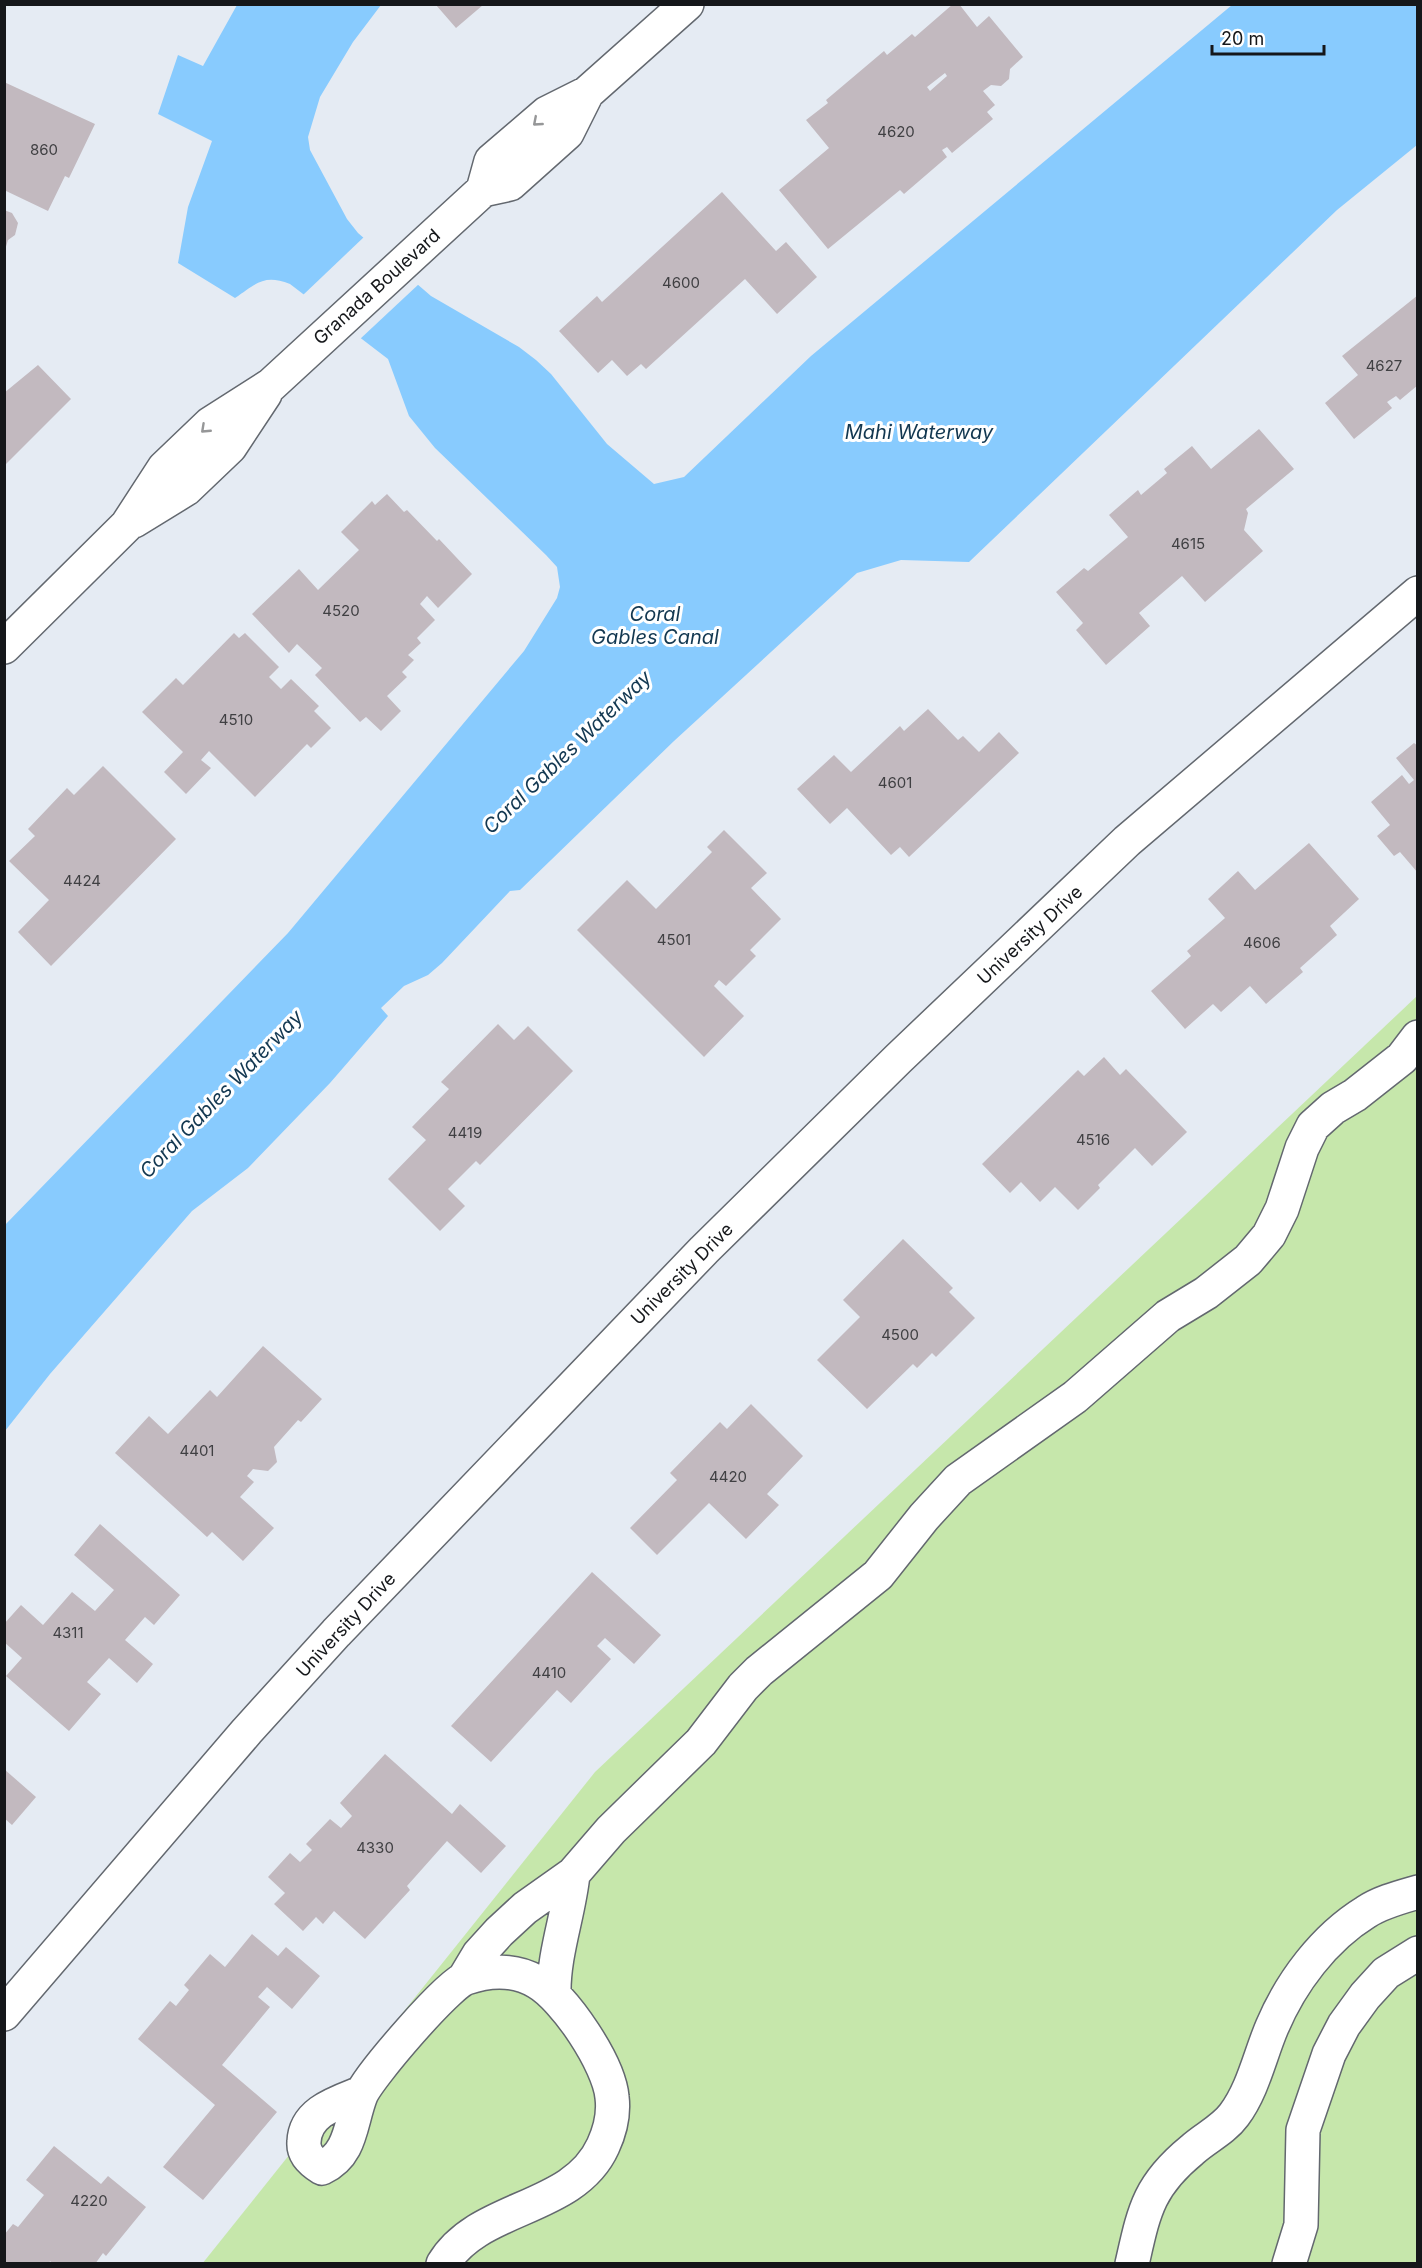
<svg xmlns="http://www.w3.org/2000/svg" width="1422" height="2268" font-family="Inter,sans-serif">
<style>
.green{fill:#c6e7ab}
.water{fill:#88cbfe}
.pier{fill:#e5ebf3}
.building{fill:#c2b9bf;fill-rule:evenodd}
.lines{fill:none;stroke-linecap:round;stroke-linejoin:round}
.minor-casing{stroke:#63686f;stroke-width:36}
.minor{stroke:#fff;stroke-width:33}
.oneway{stroke:#969798}
.labels{text-anchor:middle;stroke-width:6;stroke-linejoin:round;paint-order:stroke}
.number-label{font-size:15px;fill:#404043}
.street-label{font-size:18px;fill:#15171a;stroke:#fff}
.water-label{font-size:20px;font-style:italic;fill:#133851;stroke:#fff}
</style>
<rect width="100%" height="100%" fill="#e5ebf3"/>
<path class="green" d="M1417 996V2263L202 2264 595 1772Z"/>
<path class="water" d="M237 5H381L353 42 320 97 308 137 310 150 347 219 358 233 431 296 519 347 536 360 551 374 607 444 654 484 684 477 811 356 1232 5H1417V145L1337 210 969 562 901 560 857 573 674 741 520 890 510 891 442 963 428 975 404 986 381 1008 388 1016 330 1083 248 1168 192 1211 50 1374 5 1431V1225L288 933 524 651 557 598 560 587 557 567 546 555 435 448 409 416 388 359 290 284C264 274 257 283 235 298L178 263 188 207 212 141 158 114 178 55 203 66Z"/>
<path class="pier" d="M365 236 420 283 359 340 302 296Z"/>
<path class="building" d="M953 4H959L977 27 989 16 1023 57 1010 69 1009 79 1001 86 991 85 983 91 995 105 987 112 993 119 952 153 947 147 942 150 947 157 904 194 900 190 828 249 779 190 829 148 806 120 828 103 826 100 884 51 887 55 912 34 915 37ZM945 73 947 76 930 91 927 87Z
M436 5H483L456 28Z
M4 82 95 124 69 178 65 176 48 211 4 190Z
M722 192 776 251 786 242 817 277 777 314 745 279 646 369 641 364 627 376 612 360 598 373 559 331 597 296 602 302Z
M4 210 12 213 18 223 15 235 8 240 5 250Z
M1418 295V385L1400 400 1396 396 1387 402 1392 408 1354 439 1325 403 1358 375 1342 356Z
M38 365 71 399 4 466V393Z
M1259 429 1294 469 1246 509 1248 513 1244 530 1263 551 1205 602 1182 576 1139 613 1150 626 1106 665 1076 630 1083 623 1056 592 1084 568 1088 571 1128 537 1109 515 1138 490 1141 495 1167 473 1164 469 1192 446 1211 469Z
M387 494 404 512 407 510 437 541 439 539 472 574 438 608 427 596 420 604 435 620 417 638 421 643 408 655 414 660 402 672 407 677 387 696 401 711 381 731 366 717 360 722 315 675 322 668 297 644 289 653 252 614 299 569 318 590 359 550 341 532 372 501 375 505Z
M234 633 239 638 245 633 279 667 269 677 281 689 291 679 319 706 314 711 331 728 311 748 307 744 255 797 209 751 201 760 211 768 186 794 164 772 183 752 142 712 176 678 183 685Z
M928 709 958 740 963 736 979 752 999 732 1019 753 909 857 900 847 891 855 847 808 830 824 797 789 834 755 851 772 900 726 904 731Z
M1414 743 1418 746V873L1400 852 1394 856 1377 836 1390 825 1371 802 1402 775 1409 784 1414 780 1396 758Z
M103 766 176 839 51 966 18 932 49 900 9 861 35 836 28 829 67 788 74 795Z
M724 830 767 873 751 888 781 919 750 950 756 956 726 986 719 980 714 986 744 1016 704 1057 577 930 627 880 656 909 712 852 707 847Z
M1309 843 1359 899 1330 926 1337 935 1300 968 1303 972 1266 1004 1250 986 1221 1012 1213 1004 1185 1029 1151 991 1191 956 1187 951 1225 918 1208 899 1238 871 1255 890Z
M498 1024 514 1040 528 1026 573 1071 480 1165 476 1161 448 1189 465 1206 440 1231 388 1179 426 1140 412 1127 449 1089 441 1082Z
M1104 1057 1120 1075 1126 1069 1187 1132 1152 1166 1135 1148 1098 1185 1100 1188 1078 1210 1055 1187 1040 1202 1021 1182 1010 1193 982 1164 1078 1070 1084 1076Z
M903 1239 953 1288 949 1292 975 1318 936 1357 932 1353 917 1368 913 1364 867 1409 817 1360 860 1317 843 1300Z
M263 1346 322 1399 301 1422 298 1420 274 1447 277 1462 268 1471 253 1469 247 1476 254 1482 240 1497 274 1528 243 1561 212 1532 207 1537 115 1453 149 1416 168 1434 210 1390 217 1397Z
M751 1404 803 1456 767 1494 779 1505 746 1539 709 1503 657 1555 630 1528 677 1480 670 1473 720 1422 727 1429Z
M100 1524 180 1595 154 1625 145 1617 125 1640 153 1664 137 1683 109 1658 87 1682 101 1694 69 1731 6 1676 22 1658 4 1642V1624L21 1605 43 1625 72 1592 95 1611 114 1590 74 1555Z
M592 1572 661 1635 634 1664 605 1638 597 1646 611 1659 571 1703 557 1690 491 1762 451 1726Z
M385 1754 452 1814 460 1804 506 1846 481 1873 447 1841 407 1886 410 1890 365 1939 334 1911 323 1924 316 1917 303 1931 274 1904 285 1893 268 1877 290 1853 300 1862 312 1850 306 1844 330 1819 341 1828 352 1816 340 1803Z
M4 1769 36 1797 12 1825 4 1818Z
M252 1934 278 1956 286 1947 320 1976 292 2009 267 1987 258 1997 270 2007 222 2065 277 2112 203 2200 163 2167 215 2105 138 2039 170 2001 176 2006 189 1990 184 1985 210 1954 225 1967Z
M54 2146 101 2184 108 2176 146 2207 106 2256 103 2253 95 2264H53L50 2261 49 2264H4V2235L13 2224 18 2227 44 2195 26 2180Z"/>
<g class="lines">
<defs>
<path id="minor" d="M483 190 491 161 547 113 587 93 687 4
M134 521 186 489 230 447 265 394
M4 647 127 525 164 468 210 424 271 385 483 190 510 184 567 133 587 93
M464 1979 479 1954 499 1932 525 1908 573 1874 611 1830 701 1742 743 1687 759 1671 878 1575 924 1517 958 1480 1075 1397 1168 1316 1206 1293 1248 1260 1269 1235 1282 1209 1302 1148 1313 1126 1333 1108 1355 1095 1402 1058 1418 1037
M554 1995C553 1954 569 1914 573 1874
M4 2014 247 1731 336 1633 704 1250 898 1059 1127 841 1418 593
M361 2093C336 2103 305 2112 304 2142 303 2154 312 2162 322 2168 352 2154 350 2123 361 2095 369 2076 448 1984 466 1978 489 1970 515 1969 537 1982 565 1998 609 2064 612 2097 614 2113 610 2131 603 2146 573 2212 479 2204 443 2264
M1132 2264C1144 2211 1148 2186 1192 2150 1205 2138 1223 2130 1234 2115 1253 2090 1260 2055 1272 2027 1291 1982 1324 1938 1366 1912 1381 1902 1401 1897 1418 1892
M1289 2264 1301 2225 1303 2130 1329 2054 1344 2025 1365 1996 1386 1973 1418 1953"/>
</defs>
<use href="#minor" class="minor-casing"/>
<use href="#minor" class="minor"/>
</g>
<defs><path id="oneway-chevron" d="M-2-3.5L2.5 0L-2 3.5" fill="none" stroke-width="1.6" stroke-linecap="round" stroke-linejoin="round" transform="scale(1.5)"/></defs>
<g class="oneway">
<use href="#oneway-chevron" transform="translate(537 122) rotate(139)"/>
<use href="#oneway-chevron" transform="translate(205 429) rotate(137)"/>
</g>
<g class="labels">
<g class="number-label">
<text x="896" y="137">4620</text>
<text x="44" y="155">860</text>
<text x="681" y="288">4600</text>
<text x="1384" y="371">4627</text>
<text x="1188" y="549">4615</text>
<text x="341" y="616">4520</text>
<text x="236" y="725">4510</text>
<text x="895" y="788">4601</text>
<text x="82" y="886">4424</text>
<text x="674" y="945">4501</text>
<text x="1262" y="948">4606</text>
<text x="465" y="1138">4419</text>
<text x="1093" y="1145">4516</text>
<text x="900" y="1340">4500</text>
<text x="197" y="1456">4401</text>
<text x="728" y="1482">4420</text>
<text x="68" y="1638">4311</text>
<text x="549" y="1678">4410</text>
<text x="375" y="1853">4330</text>
<text x="89" y="2206">4220</text>
</g>
<g class="street-label">
<text transform="translate(377 287) rotate(-42)" y="6">Granada Boulevard</text>
<text transform="translate(1030 935) rotate(-43)" y="6">University Drive</text>
<text transform="translate(682 1274) rotate(-45)" y="6">University Drive</text>
<text transform="translate(346 1625) rotate(-47)" y="6">University Drive</text>
</g>
<g class="water-label">
<text x="919" y="439">Mahi Waterway</text>
<text x="655" y="621">Coral<tspan x="655" dy="23">Gables Canal</tspan></text>
<text transform="translate(567 752) rotate(-44)" y="7">Coral Gables Waterway</text>
<text transform="translate(221 1094) rotate(-46)" y="7">Coral Gables Waterway</text>
</g>
</g>
<rect width="1422" height="2268" fill="none" stroke="#15171a" stroke-width="12"/>
<path d="M1212 45v9h112v-9" fill="none" stroke="#15171a" stroke-width="3"/>
<text x="1221" y="45" font-size="18" fill="#15171a" stroke="#ffffff" stroke-width="4.5" paint-order="stroke">20 m</text>
</svg>
